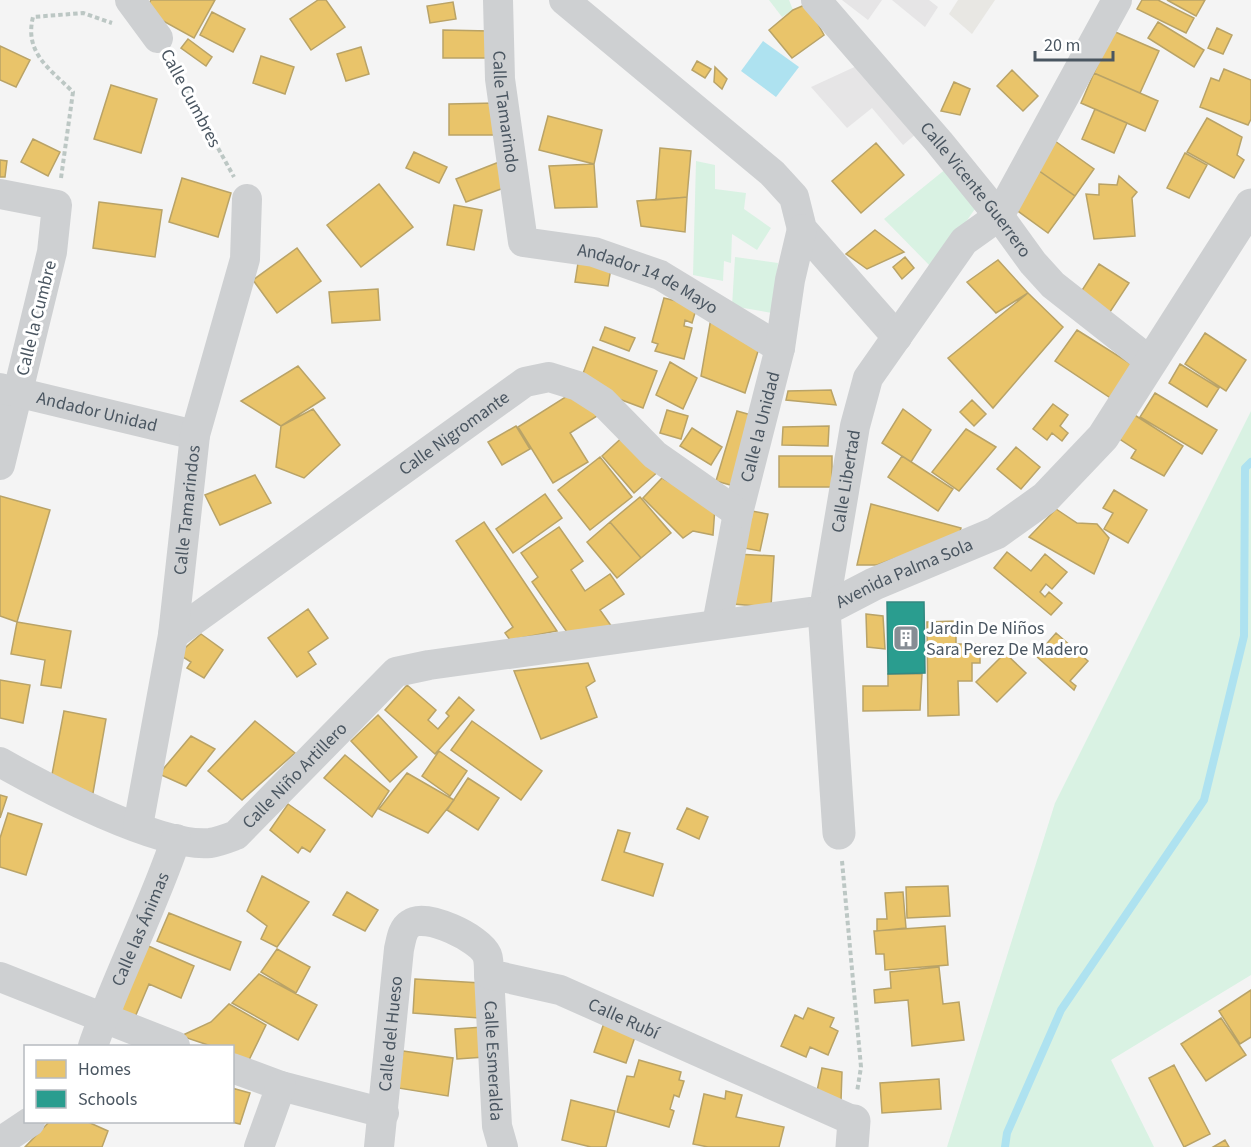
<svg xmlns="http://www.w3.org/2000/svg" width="1251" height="1147" font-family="'Source Sans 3',sans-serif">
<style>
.commercial{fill:#e8e7e3}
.education{fill:#e6e5e6}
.green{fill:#d9f2e3}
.water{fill:#aee2f0}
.homes{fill:#e9c46a;stroke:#b9a367;stroke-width:1.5}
.schools{fill:#2a9d8f;stroke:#348881;stroke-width:1.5}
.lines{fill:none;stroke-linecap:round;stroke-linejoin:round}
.stream{stroke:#aee2f0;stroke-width:8}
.path{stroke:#bcc7c4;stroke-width:4;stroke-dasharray:4.5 3;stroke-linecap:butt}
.minor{stroke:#ced0d2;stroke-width:30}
.tertiary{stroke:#ced0d2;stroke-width:33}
.labels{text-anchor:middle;stroke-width:6;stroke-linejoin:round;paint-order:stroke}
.street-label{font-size:18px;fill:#4a5661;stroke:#fff}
.poi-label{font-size:18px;fill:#4a5661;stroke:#fff;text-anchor:start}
</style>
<rect width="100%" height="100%" fill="#f4f4f4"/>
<path class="commercial" d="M958 0H995L972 34 949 14Z"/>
<path class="education" d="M842 0H882L868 20Z
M892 0H929L938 7 925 27Z
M861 64 917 133 903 145 872 108 847 128 811 87Z"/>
<path class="green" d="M769 0H789L793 10 782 17Z
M696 161 715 165V189L746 193 744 209 771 228 757 250 732 234 731 263 724 261 723 281 693 275Z
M947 168 977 206 933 269 884 219Z
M735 257 778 263 772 313 732 306Z
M1251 411V975L1111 1060 1154 1147H947L1055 803Z"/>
<path class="water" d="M763 41 799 67 776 97 741 71Z"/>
<path class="homes" d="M151 0H215L194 38 145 11Z
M318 0H326L345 27 311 50 290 19Z
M1142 0H1158L1194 18 1186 33 1137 9Z
M1167 0H1205L1196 16Z
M453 2 456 19 430 23 427 6Z
M807 4 824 35 792 58 769 30 793 10Z
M212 12 245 29 233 52 200 35Z
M1158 22 1204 50 1194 67 1148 38Z
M1217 28 1232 35 1223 54 1208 48Z
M443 30 489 31V58H443Z
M1113 31 1159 51 1140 93 1094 73Z
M188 39 212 57 206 66 181 48Z
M0 46 30 60 16 87 0 80Z
M361 47 369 74 346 81 337 54Z
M261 56 294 67 285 94 253 83Z
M697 61 711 69 705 78 692 70Z
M715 67 727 79 722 89 714 82Z
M1224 69 1251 80V119L1248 125 1200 107 1211 78 1219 81Z
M1012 70 1038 96 1023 111 997 86Z
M1094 73 1158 101 1145 131 1081 103Z
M954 82 970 89 960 115 941 111Z
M111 85 157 99 141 153 94 139Z
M496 103 497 135H449V104Z
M1095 109 1127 123 1114 153 1082 139Z
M548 116 602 130 594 164 539 150Z
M1207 118 1242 137 1237 155 1244 160 1234 178 1187 152Z
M33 139 60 152 48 176 21 162Z
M1055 141 1094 169 1075 196 1035 168Z
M876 143 904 175 861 213 832 181Z
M660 148 691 151 687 197 656 200Z
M414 152 447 167 439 183 406 168Z
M1185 153 1207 165 1189 198 1167 188Z
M0 160 7 161 5 177H0Z
M499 162 509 186 466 202 456 179Z
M594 164 597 207 555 208 549 166Z
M1035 168 1075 196 1048 233 1008 204Z
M1119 176 1137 192 1132 198 1135 236 1094 239 1086 194 1099 195V184L1117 185Z
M182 178 231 193 218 237 169 222Z
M379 184 413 227 361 267 327 225Z
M687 197 685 232 641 226 637 201Z
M99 202 162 210 155 257 93 248Z
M454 205 482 210 474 250 447 245Z
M875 230 904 252 867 269 846 254Z
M297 248 321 281 277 313 253 280Z
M905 257 914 268 902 279 893 267Z
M998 260 1028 293 996 313 967 282Z
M578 263 611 268 608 286 575 282Z
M1099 264 1129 283 1106 318 1077 298Z
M378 289 380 320 332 323 329 292Z
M1028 293 1063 327 993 408 948 358Z
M664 298 697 306 692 323 685 320 684 326 692 328 684 359 655 351 658 344 652 342Z
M711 318 759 348 745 393 701 376Z
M605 327 635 338 629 351 600 340Z
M1077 330 1139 369 1118 403 1055 361Z
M1205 333 1246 360 1226 391 1185 364Z
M593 347 657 371 643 408 579 384Z
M670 362 697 378 683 409 656 395Z
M1180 364 1219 388 1207 407 1169 383Z
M298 366 325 398 281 426 241 401Z
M831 390 836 405 786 400 788 391Z
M1155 393 1217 430 1202 454 1140 417Z
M567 396 605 411 570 433 588 462 553 483 518 427Z
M972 400 986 414 974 426 960 412Z
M1053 404 1068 415 1060 426 1068 433 1062 441 1052 433 1047 440 1033 429Z
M313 409 340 445 304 478 276 467 281 426Z
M903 409 931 430 911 462 882 443Z
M667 410 688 416 681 439 660 433Z
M737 411 762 418 741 488 716 481Z
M1133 414 1183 446 1164 476 1131 458 1136 450 1118 438Z
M516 426 530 449 502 465 488 442Z
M829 426 828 446 782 445 783 427Z
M692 428 722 447 711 465 680 446Z
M966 429 996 447 959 491 932 472Z
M628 432 661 469 634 493 602 456Z
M1016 447 1040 467 1021 489 997 469Z
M779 456H832V487H779Z
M902 456 953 489 938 511 888 477Z
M600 457 632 497 590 530 558 490Z
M255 475 271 503 220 525 205 495Z
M662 478 715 507 713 535 693 531 683 538 643 498Z
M1114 490 1147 510 1128 543 1104 529 1113 513 1103 508Z
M545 494 562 518 513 553 496 529Z
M0 496 50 510 17 622 0 616Z
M640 497 671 533 641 558 610 522Z
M871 504 961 528 959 535 877 565H857Z
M741 509 768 514 760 551 733 546Z
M1056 509 1077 523 1097 524 1109 538 1094 574 1029 537Z
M484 522 557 631 510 640 505 633 513 627 456 541Z
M610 522 641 558 617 578 587 542Z
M559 527 583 561 571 570 585 591 610 574 624 594 600 610 614 630 569 635 532 582 538 577 521 553Z
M1007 552 1031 571 1045 554 1067 572 1052 589 1046 584 1040 592 1045 597 1049 592 1062 603 1051 615 994 568Z
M736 554 774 556 771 607 733 604Z
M308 609 328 638 308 652 316 664 297 677 268 638Z
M866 614 883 616 885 649 867 647Z
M956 621V644H980V663H972V681H958L959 715 928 716 927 622Z
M17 622 71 631 61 688 41 685 45 660 11 654Z
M1056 633 1088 661 1070 681 1076 686 1074 690 1036 656Z
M201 634 223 650 204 678 187 668 191 662 178 654Z
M1005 653 1026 673 997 702 976 682Z
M588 663 595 681 586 687 597 717 541 739 514 671Z
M888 674H922L920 710 863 711V686H888Z
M0 680 30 685 23 723 0 718Z
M407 685 436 710 428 720 438 729 449 716 446 713 459 697 474 710 435 754 385 710Z
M64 711 106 719 93 793 50 785Z
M378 715 417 757 390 782 351 741Z
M255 721 295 753 242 800 208 771Z
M472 721 542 771 521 800 451 750Z
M191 736 215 749 186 786 159 774Z
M439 751 467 771 450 796 422 776Z
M345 755 389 791 372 817 324 778Z
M407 773 454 800 428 833 379 809Z
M468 778 499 798 478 830 447 810Z
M0 795 7 797 0 818Z
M288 804 325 830 310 852 302 847 298 853 270 830Z
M687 808 708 817 699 839 677 829Z
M8 813 42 824 26 875 0 867V838Z
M618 830 630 833 624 852 663 864 653 896 602 880Z
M262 876 309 902 277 947 261 939 267 926 247 911Z
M948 886 950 916 907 918 906 887Z
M347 892 378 910 365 931 333 915Z
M903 892 906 928 877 931V919H887L885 893Z
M169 913 241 942 230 970 157 941Z
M945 926 948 965 885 970 884 954H876L874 931Z
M146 945 194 966 181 998 149 984 135 1017 117 1010Z
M277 949 310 967 296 993 261 972Z
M939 967 943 1004 959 1002 964 1040 912 1046 908 1000 875 1003 874 990 891 988 890 972Z
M259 974 317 1005 298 1040 232 1003Z
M415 979 481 983 479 1018 413 1013Z
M1251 990V1037L1240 1044 1219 1011Z
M229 1004 266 1025 249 1060 232 1054V1046H211L181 1036 211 1022Z
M808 1008 834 1018 830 1027 838 1031 828 1055 810 1047 806 1057 781 1046 795 1015 803 1019Z
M1221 1018 1246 1055 1206 1081 1181 1044Z
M604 1023 636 1034 626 1063 594 1052Z
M483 1027 485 1057 457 1059 455 1029Z
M403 1051 453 1058 448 1096 398 1088Z
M639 1060 681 1072 679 1080 684 1081 679 1097 674 1095 670 1109 674 1111 669 1127 617 1112 627 1076 634 1077Z
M1174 1065 1210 1134 1184 1147 1149 1078Z
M822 1068 842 1072 841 1101 817 1091Z
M939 1079 941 1109 882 1113 880 1083Z
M232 1088 250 1093 240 1124 231 1122Z
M726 1091 742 1095 736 1117 784 1127 779 1147H708L693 1144 704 1094 725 1099Z
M571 1100 615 1111 606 1147H591L562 1140Z
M49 1122H88L108 1131 102 1147H25Z
M1225 1140 1229 1147H1213Z"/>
<path class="schools" d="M887 602H924L925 673 888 674Z"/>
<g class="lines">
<path class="stream" d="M1005 1147 1007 1133 1061 1010 1204 800 1244 636 1245 468 1251 462"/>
<path class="path" d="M171 63 234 177
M61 178 73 92C50 69 24 53 33 17L83 13 112 23
M842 861 861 1067 857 1092"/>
<g class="minor">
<path d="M130 0 158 38"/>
<path id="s1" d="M498 0 500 79 523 242 594 252 660 275 780 348"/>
<path d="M564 0 772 173 794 197 802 229 897 337"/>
<path id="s2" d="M816 0 939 142 999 216 1033 263 1053 285 1151 362"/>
<path d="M0 194 57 205 52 252 0 465"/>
<path id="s3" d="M0 388 195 435"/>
<path id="s4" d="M717 624 738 513 780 348 790 280 802 229"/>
<path id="s5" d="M173 635 525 382 549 377 578 386 603 402 655 455 738 513"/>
<path id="s6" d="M0 762C44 787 160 848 210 843 218 842 228 838 236 835L396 672 429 665 824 610 855 426 868 378 964 241 999 216 1117 0"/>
<path id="s7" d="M138 826 173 635 195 435 245 259 247 199"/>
<path id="s8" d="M489 974 497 1126 503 1147"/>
<path d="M0 977 175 1046"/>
<path id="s9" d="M93 1046C117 976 152 910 176 839"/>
<path d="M232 1068 281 1086 384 1113"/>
<path d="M0 1142 30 1122"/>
<path d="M259 1147 281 1086"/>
<path id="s10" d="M379 1147 399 949C401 941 402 929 410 924 425 912 480 938 487 955 489 960 489 968 489 974L560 990 854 1121"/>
</g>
<g class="tertiary">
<path id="s11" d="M839 833 824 610 874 584 996 533 1045 498 1103 437 1251 205"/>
<path d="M852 1147 854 1121"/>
</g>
</g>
<defs>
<symbol id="building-square" viewBox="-11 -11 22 22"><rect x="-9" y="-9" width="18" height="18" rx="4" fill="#868d94" stroke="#fff"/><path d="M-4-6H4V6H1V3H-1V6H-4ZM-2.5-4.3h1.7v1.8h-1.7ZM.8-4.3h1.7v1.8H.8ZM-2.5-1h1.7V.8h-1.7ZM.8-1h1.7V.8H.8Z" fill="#fff"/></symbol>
</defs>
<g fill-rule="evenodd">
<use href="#building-square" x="891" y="623" width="30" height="30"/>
</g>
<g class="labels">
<g class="street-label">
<text transform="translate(191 98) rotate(62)" y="6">Calle Cumbres</text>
<text dy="6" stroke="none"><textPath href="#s1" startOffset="112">Calle Tamarindo</textPath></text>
<text dy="6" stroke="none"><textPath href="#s2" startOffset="248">Calle Vicente Guerrero</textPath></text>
<text dy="6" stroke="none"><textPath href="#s1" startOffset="375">Andador 14 de Mayo</textPath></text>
<text transform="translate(36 318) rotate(-76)" y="6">Calle la Cumbre</text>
<text dy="6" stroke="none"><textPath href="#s3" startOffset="100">Andador Unidad</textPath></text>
<text dy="6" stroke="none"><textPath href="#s4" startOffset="202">Calle la Unidad</textPath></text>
<text dy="6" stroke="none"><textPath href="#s5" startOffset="346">Calle Nigromante</textPath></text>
<text dy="6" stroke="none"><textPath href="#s6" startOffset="1046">Calle Libertad</textPath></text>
<text dy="6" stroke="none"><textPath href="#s7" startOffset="320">Calle Tamarindos</textPath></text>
<text dy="6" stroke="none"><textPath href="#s11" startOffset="312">Avenida Palma Sola</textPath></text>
<text dy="6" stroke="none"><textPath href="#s6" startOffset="338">Calle Niño Artillero</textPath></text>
<text dy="6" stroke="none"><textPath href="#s9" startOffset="126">Calle las Ánimas</textPath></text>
<text dy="6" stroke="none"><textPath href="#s10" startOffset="477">Calle Rubí</textPath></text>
<text dy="6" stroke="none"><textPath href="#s10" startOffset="114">Calle del Hueso</textPath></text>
<text dy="6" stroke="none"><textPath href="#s8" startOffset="87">Calle Esmeralda</textPath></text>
</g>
<g class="poi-label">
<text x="926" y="634">Jardin De Niños<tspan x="926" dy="21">Sara Perez De Madero</tspan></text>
</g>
</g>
<rect x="24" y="1045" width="210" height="78" fill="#ffffff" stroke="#b7bbc0" stroke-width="1.5"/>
<rect x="36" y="1060" width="30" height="18" fill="#e9c46a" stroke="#b7bbc0" stroke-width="1.5"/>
<text x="78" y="1075" font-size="18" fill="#4a5661">Homes</text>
<rect x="36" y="1090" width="30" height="18" fill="#2a9d8f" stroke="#b7bbc0" stroke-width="1.5"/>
<text x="78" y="1105" font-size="18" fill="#4a5661">Schools</text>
<path d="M1035 51v9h78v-9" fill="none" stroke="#4a5661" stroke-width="3"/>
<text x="1044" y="51" font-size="18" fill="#4a5661" stroke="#ffffff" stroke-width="4.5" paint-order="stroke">20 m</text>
</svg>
